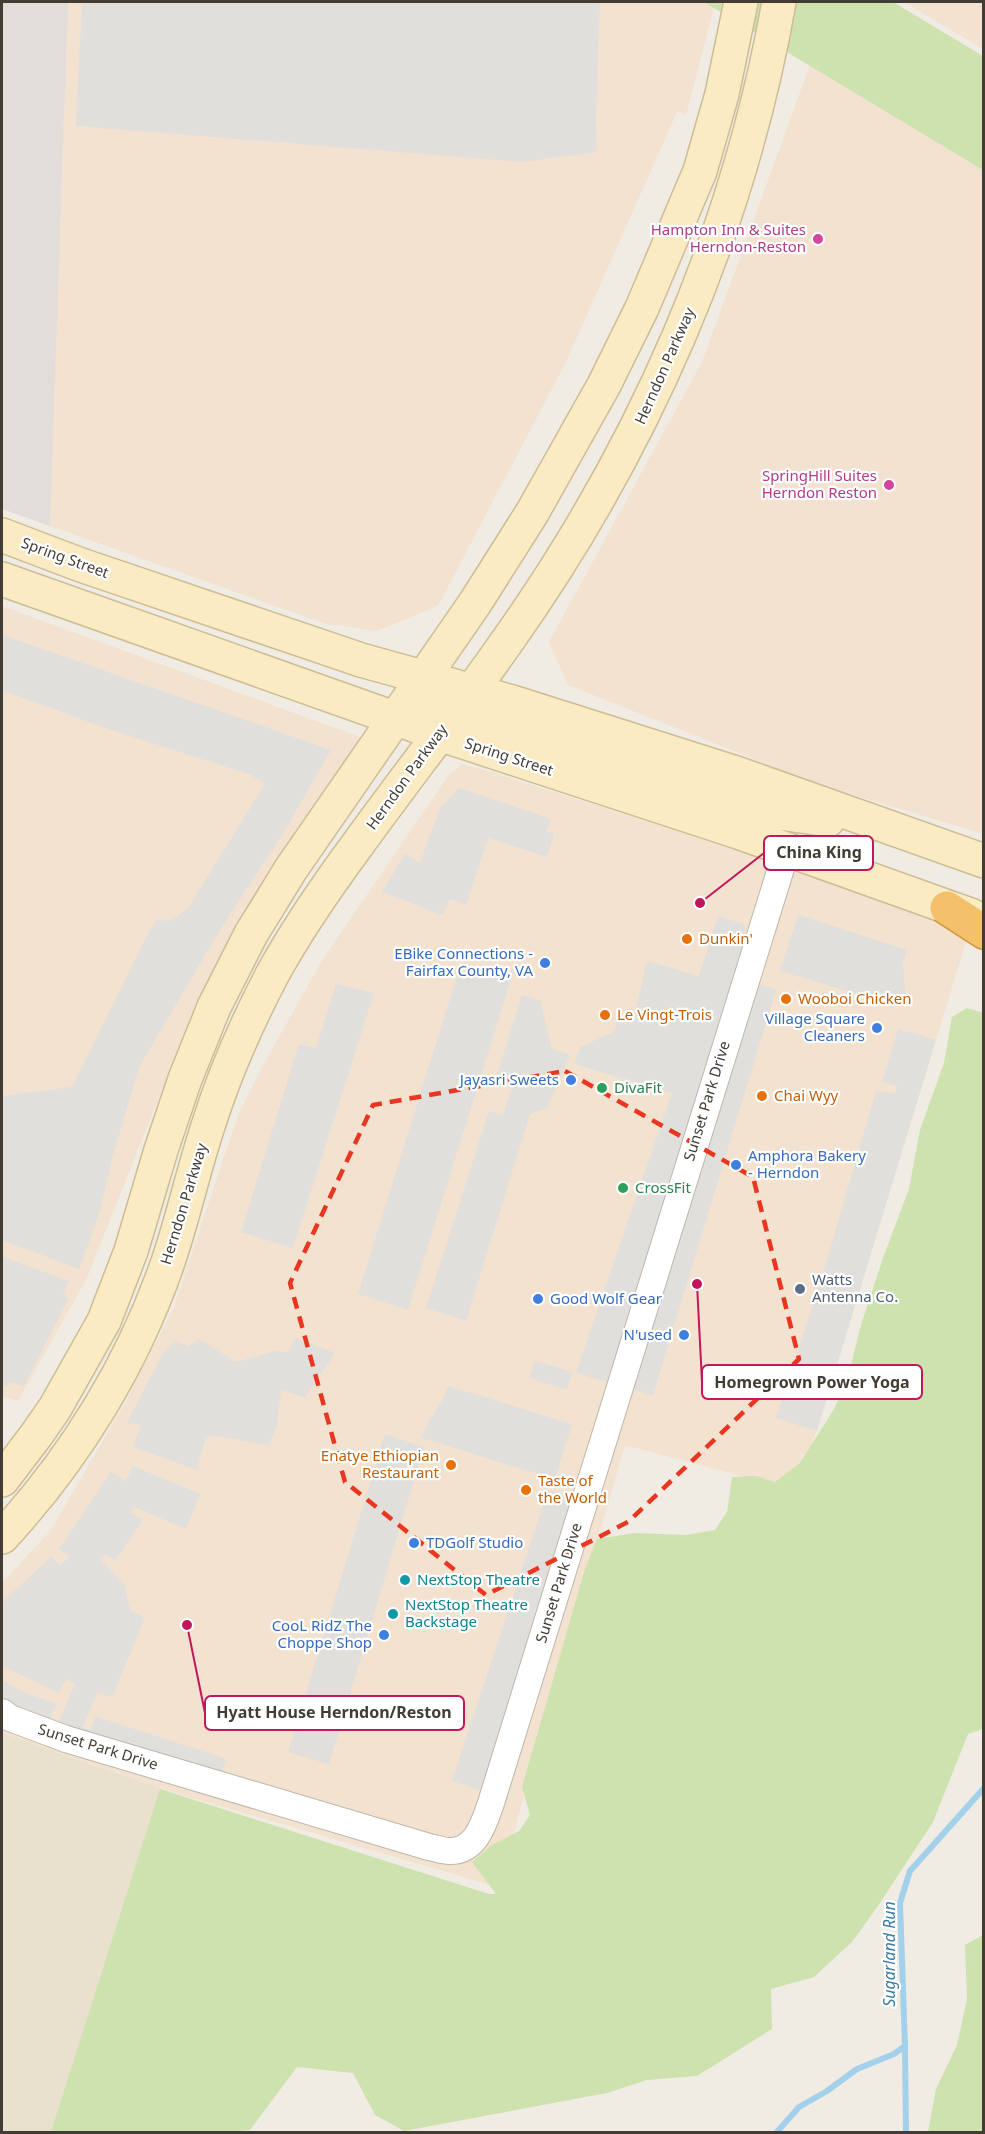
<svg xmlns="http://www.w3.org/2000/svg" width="985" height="2134" font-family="'Noto Sans',sans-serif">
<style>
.commercial{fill:#f2e2cf}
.industrial{fill:#e2ddd8}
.education{fill:#e9e0ce}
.green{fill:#cde2ae}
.parking{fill:#e1dfdc}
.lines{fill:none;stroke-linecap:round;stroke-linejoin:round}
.stream{stroke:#a3d0ea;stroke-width:6}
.street-casing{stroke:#beb6aa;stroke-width:28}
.secondary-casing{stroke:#cdbd96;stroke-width:36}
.highway-casing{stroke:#d1943d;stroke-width:36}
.street{stroke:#fff;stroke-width:26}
.secondary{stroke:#faebc3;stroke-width:33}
.highway{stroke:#f3c06b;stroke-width:33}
.marked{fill:none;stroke:#ea3620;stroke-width:4.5;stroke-dasharray:12 8;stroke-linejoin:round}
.hotel-dot{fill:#d1479c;stroke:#fff;stroke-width:2}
.food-dot{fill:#e8710a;stroke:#fff;stroke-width:2}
.shop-dot{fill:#3f7fe0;stroke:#fff;stroke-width:2}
.leisure-dot{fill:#2e9e5b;stroke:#fff;stroke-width:2}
.service-dot{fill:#5c6f8a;stroke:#fff;stroke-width:2}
.culture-dot{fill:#0f9aa8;stroke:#fff;stroke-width:2}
.labels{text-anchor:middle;stroke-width:4.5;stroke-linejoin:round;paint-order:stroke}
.hotel-label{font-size:15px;fill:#b23c85;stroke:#fff;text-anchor:end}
.street-label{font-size:15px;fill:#423c34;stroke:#fff}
.food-label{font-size:15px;fill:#c56008;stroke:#fff;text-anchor:start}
.shop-label{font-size:15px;fill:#366cbe;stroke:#fff;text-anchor:end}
.leisure-label{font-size:15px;fill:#27864d;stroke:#fff;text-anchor:start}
.service-label{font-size:15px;fill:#4e5e75;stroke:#fff;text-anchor:start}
.culture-label{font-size:15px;fill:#0d838f;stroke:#fff;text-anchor:start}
.water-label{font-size:16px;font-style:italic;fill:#367ba5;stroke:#fff}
.leader{fill:none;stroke:#c2185b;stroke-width:2}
.callout-dot{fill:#c2185b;stroke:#fff;stroke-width:2}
.callout{fill:#fff;stroke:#c2185b;stroke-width:2}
.callout-label{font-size:16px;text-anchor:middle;font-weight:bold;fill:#423c34}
</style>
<rect width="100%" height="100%" fill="#f0ece3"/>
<path class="commercial" d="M68 2H710L715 4 686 115 677 112 566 362 438 606 377 631 326 624 50 526Z
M904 2H983V49Z
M811 62 983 166V834L814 783 568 685 549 642 702 362Z
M2 606 368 740 276 873 199 997 87 1278 18 1401 2 1396Z
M462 764 494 773 738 850 944 922 966 942 798 1491 625 1445 498 1887 162 1789 2 1733V1583L51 1530 126 1401 173 1309 238 1115 267 1058 323 959 448 776Z"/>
<path class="industrial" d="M2 2H68L50 526 2 509Z"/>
<path class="education" d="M2 1733 162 1789 57 2132H2Z"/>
<path class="green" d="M704 2H893L983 56V170Z
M967 1008 984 1013 983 1729 968 1734 933 1822 880 1903 852 1942 814 1977 771 1989 772 2029 697 2076 647 2080 607 2093 404 2131 375 2115 353 2073 297 2067 250 2130 227 2132H51L160 1789 489 1894H496L472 1862 492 1845 519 1831 530 1815 522 1787 585 1569 597 1539 635 1533 687 1535 715 1530 727 1512 732 1477 756 1476 775 1482 800 1463 834 1409 846 1384 861 1325 883 1258 909 1189 920 1130 944 1063 952 1017Z
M983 1935V2132H928L936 2089 957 2045 967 1999 965 1945Z"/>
<path class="parking" d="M82 2H600L596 120 597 152 522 162 76 126Z
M2 635 331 750 285 830 220 930 139 1067 112 1159 99 1214 79 1269 2 1240V1096L72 1087 147 936 157 920 171 921 188 908 265 784 251 775 100 726 2 690Z
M459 788 551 819 546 831 554 834 547 857 488 838 466 905 450 899 443 915 382 892 405 854 420 863 440 808Z
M798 915 907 950 903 963 905 993 901 1007 780 971Z
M718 916 744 924 756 983 776 990 653 1395 576 1373 672 1093 574 1064 580 1047 614 1032 619 1015H635L647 961 699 976Z
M493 966 513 973 408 1310 358 1294 458 973 471 976Z
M336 984 374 993 293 1248 241 1232 299 1044 316 1048Z
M522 995 540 1000 552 1049 570 1055 547 1108 530 1114 466 1321 426 1308 489 1111 503 1115 513 1084 496 1078Z
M898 1029 936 1040 817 1431 776 1418 824 1270 876 1091 895 1094 897 1086 882 1082Z
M2 1257 69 1281 63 1293 68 1300 24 1386 12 1382 6 1386 2 1385Z
M295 1338 335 1353 305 1398 281 1390 277 1426 269 1445 211 1435 205 1440 197 1470 133 1447 141 1425 127 1423 163 1353 175 1341 189 1346 199 1339 236 1362 276 1351 288 1352Z
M535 1361 572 1372 567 1390 529 1378Z
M448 1386 572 1424 555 1479 422 1438 428 1423 443 1399Z
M385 1434 424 1447 329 1764 288 1752Z
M133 1466 200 1494 186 1529 134 1507 131 1513 143 1520 115 1560 106 1555 100 1559 124 1584 130 1610 145 1618 112 1697 97 1693 83 1727 91 1730 95 1716 226 1759 216 1794 2 1721V1679L19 1690 56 1704 51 1718 59 1722 75 1684 66 1679 59 1693 2 1666V1602L51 1557 60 1565 70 1557 59 1549 111 1472 126 1481Z
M548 1490 592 1503 503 1798 452 1781Z"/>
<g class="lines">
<path class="stream" d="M777 2132 799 2107 827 2091 857 2069 894 2054 905 2046
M906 2132 905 2046 900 1903 910 1871 984 1788"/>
<defs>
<path id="street" d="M2 1712 10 1718 66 1739 429 1847C435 1848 443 1851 449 1851 476 1852 484 1823 491 1803L787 849"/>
<path id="secondary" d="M2 535 81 565 361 660 512 702 739 774 984 861
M2 579 439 734 738 832 973 916
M435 705 654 774 759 810 828 820
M2 1480 37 1434 55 1408 104 1321 131 1251 161 1150 185 1079 214 1007 251 934 291 869 475 603 532 513 604 385 642 308 700 171 722 94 741 2
M2 1537C75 1458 133 1364 168 1262 184 1215 194 1167 210 1120 226 1070 248 1021 272 975 297 929 327 886 358 844 408 775 460 709 508 640 644 448 738 233 779 2"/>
<path id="highway" d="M947 908 984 932"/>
</defs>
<use href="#street" class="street-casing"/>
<use href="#secondary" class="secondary-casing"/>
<use href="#highway" class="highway-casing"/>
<use href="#street" class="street"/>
<use href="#secondary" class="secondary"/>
<use href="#highway" class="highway"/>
</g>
<path class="marked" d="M565 1071 753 1177 799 1359 628 1522 486 1595 345 1482 290 1283 373 1105Z"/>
<g class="hotel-dot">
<circle cx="818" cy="239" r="6"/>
<circle cx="889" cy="485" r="6"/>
</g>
<g class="food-dot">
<circle cx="687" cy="939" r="6"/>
<circle cx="786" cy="999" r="6"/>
<circle cx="605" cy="1015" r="6"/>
<circle cx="762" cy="1096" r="6"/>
<circle cx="451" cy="1465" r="6"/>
<circle cx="526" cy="1490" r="6"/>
</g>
<g class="shop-dot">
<circle cx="545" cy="963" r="6"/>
<circle cx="877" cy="1028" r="6"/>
<circle cx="571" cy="1080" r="6"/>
<circle cx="736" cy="1165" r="6"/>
<circle cx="538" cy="1299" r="6"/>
<circle cx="684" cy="1335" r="6"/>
<circle cx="414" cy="1543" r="6"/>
<circle cx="384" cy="1635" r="6"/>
</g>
<g class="leisure-dot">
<circle cx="602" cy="1088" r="6"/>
<circle cx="623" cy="1188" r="6"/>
</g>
<circle class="service-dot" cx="800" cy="1289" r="6"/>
<g class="culture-dot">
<circle cx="405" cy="1580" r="6"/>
<circle cx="393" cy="1614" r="6"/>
</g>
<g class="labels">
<g class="hotel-label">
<text x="806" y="235">Hampton Inn &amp; Suites<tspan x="806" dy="17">Herndon-Reston</tspan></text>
<text x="877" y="481">SpringHill Suites<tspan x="877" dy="17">Herndon Reston</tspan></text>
</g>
<g class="street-label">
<text transform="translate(665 366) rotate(-66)" y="5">Herndon Parkway</text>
<text transform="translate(65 558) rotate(20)" y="5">Spring Street</text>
<text transform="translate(509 757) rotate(18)" y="5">Spring Street</text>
<text transform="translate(407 777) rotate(-54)" y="5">Herndon Parkway</text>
<text transform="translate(707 1101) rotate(-73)" y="5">Sunset Park Drive</text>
<text transform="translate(184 1204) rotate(-73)" y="5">Herndon Parkway</text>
<text transform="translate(559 1583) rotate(-73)" y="5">Sunset Park Drive</text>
<text transform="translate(98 1747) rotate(17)" y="5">Sunset Park Drive</text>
</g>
<g class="food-label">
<text x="699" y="944">Dunkin'</text>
<text x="798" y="1004">Wooboi Chicken</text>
<text x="617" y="1020">Le Vingt-Trois</text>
<text x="774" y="1101">Chai Wyy</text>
<text x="439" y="1461" text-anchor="end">Enatye Ethiopian<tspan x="439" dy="17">Restaurant</tspan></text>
<text x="538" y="1486">Taste of<tspan x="538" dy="17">the World</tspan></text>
</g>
<g class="shop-label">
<text x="533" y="959">EBike Connections -<tspan x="533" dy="17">Fairfax County, VA</tspan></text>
<text x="865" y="1024">Village Square<tspan x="865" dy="17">Cleaners</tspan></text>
<text x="559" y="1085">Jayasri Sweets</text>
<text x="748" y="1161" text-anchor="start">Amphora Bakery<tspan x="748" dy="17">- Herndon</tspan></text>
<text x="550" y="1304" text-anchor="start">Good Wolf Gear</text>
<text x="672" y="1340">N'used</text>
<text x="426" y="1548" text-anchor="start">TDGolf Studio</text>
<text x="372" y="1631">CooL RidZ The<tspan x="372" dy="17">Choppe Shop</tspan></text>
</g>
<g class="leisure-label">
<text x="614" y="1093">DivaFit</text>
<text x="635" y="1193">CrossFit</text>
</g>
<g class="service-label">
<text x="812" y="1285">Watts<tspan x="812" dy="17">Antenna Co.</tspan></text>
</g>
<g class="culture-label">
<text x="417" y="1585">NextStop Theatre</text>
<text x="405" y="1610">NextStop Theatre<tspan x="405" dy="17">Backstage</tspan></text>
</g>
<g class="water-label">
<text transform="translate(889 1954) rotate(-90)" y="6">Sugarland Run</text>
</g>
</g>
<path class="leader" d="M700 903L764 853M697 1284L702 1382M187 1625L205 1713"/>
<g class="callout-dot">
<circle cx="700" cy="903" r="6"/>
<circle cx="697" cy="1284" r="6"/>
<circle cx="187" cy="1625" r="6"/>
</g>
<g class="callout">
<rect x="764" y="836" width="109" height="34" rx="6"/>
<rect x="702" y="1365" width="220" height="34" rx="6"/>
<rect x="205" y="1696" width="259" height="34" rx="6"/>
</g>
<g class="callout-label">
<text x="819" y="858">China King</text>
<text x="812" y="1388">Homegrown Power Yoga</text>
<text x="334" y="1718">Hyatt House Herndon/Reston</text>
</g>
<rect width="985" height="2134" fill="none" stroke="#423c34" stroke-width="6"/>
</svg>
